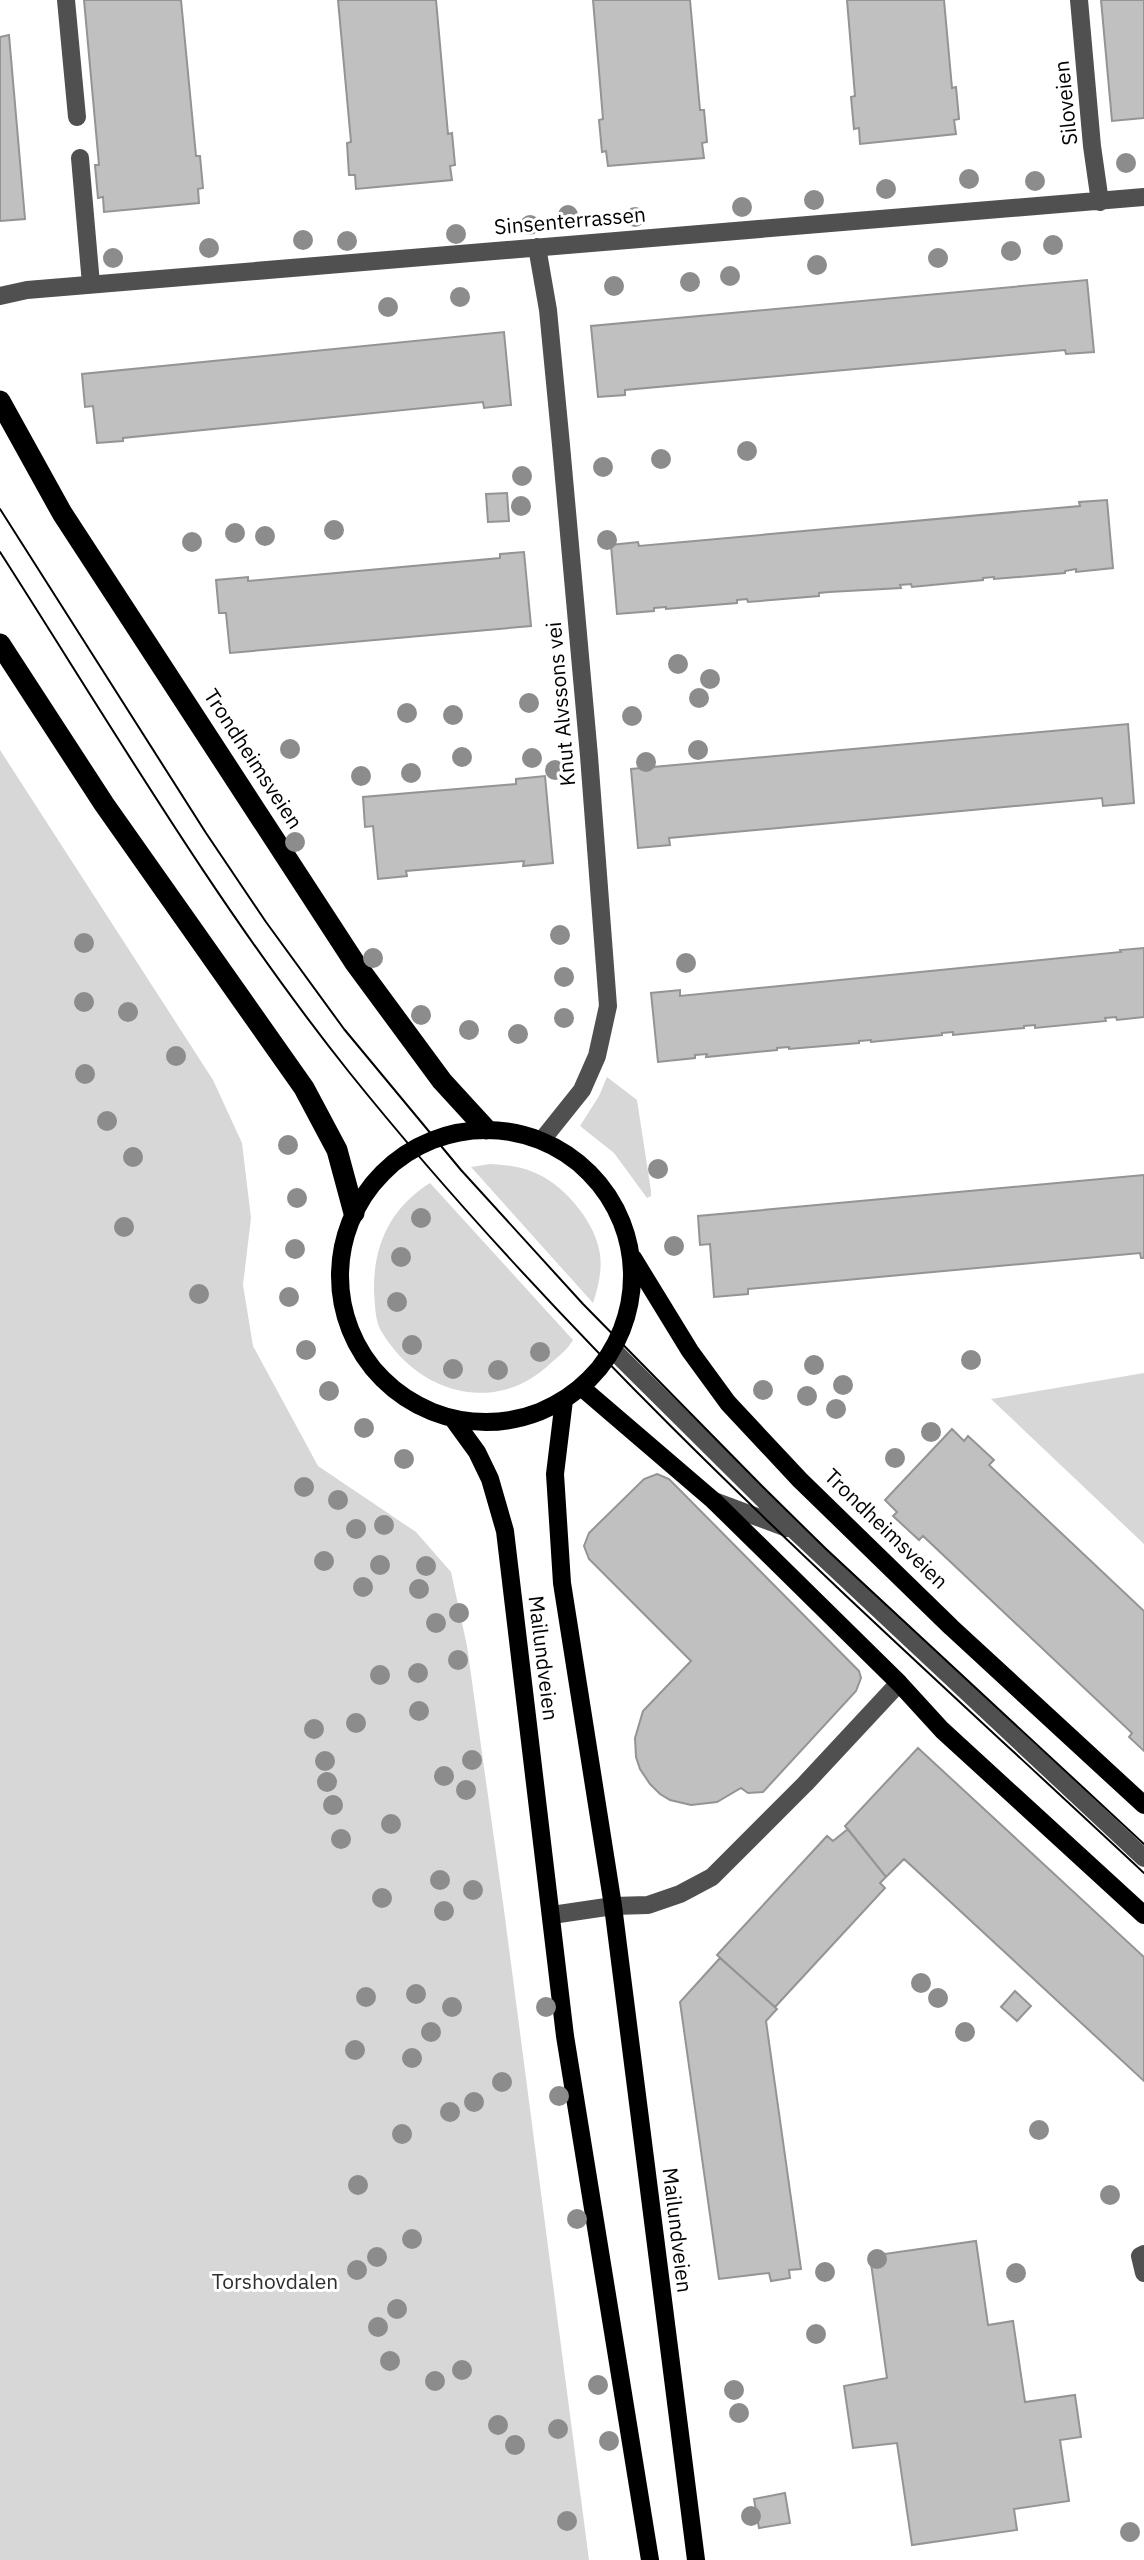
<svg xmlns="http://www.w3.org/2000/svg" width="1144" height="2560" font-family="'IBM Plex Sans',sans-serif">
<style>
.green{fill:#d7d7d7}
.building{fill:#c0c0c0;stroke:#949494;stroke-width:2}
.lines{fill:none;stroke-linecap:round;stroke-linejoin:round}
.minor{stroke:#505050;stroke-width:18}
.major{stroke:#000;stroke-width:18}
.highway{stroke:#000;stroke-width:21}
.tram{stroke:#000;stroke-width:2}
.tree{fill:#8c8c8c}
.labels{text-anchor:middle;stroke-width:6;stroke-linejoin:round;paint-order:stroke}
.street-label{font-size:21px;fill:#000;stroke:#fff}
.park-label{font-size:21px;fill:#2e2e2e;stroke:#fff}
</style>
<rect width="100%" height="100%" fill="#fff"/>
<path class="green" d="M0 750 213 1080 242 1143 251 1218 243 1285 253 1346 318 1466 416 1532 451 1572 467 1646 504 1910 589 2560H0Z
M607 1077 637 1100 651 1191V1196L647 1198 614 1153 580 1126 599 1096Z
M490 1164C505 1165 519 1166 533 1172 561 1182 593 1219 599 1249 603 1267 599 1285 593 1303L471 1167Z
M430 1183 573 1340C568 1349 559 1356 551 1363 495 1417 416 1393 380 1329 375 1319 375 1303 374 1292 373 1246 390 1208 430 1183Z
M1144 1373V1544L991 1399Z"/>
<path class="building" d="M84 0H181L196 156H200L203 188 198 189 199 203 104 212 103 197 98 198 95 165H99Z
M338 0H436L448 134 452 133 455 165 450 166 452 180 356 189 355 175H349L347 143 351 142Z
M593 0H690L700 110H704L707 142 702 143 704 158 608 166 606 151 602 152 599 120 603 119Z
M847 0H944L952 88 956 87 959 119 954 120 956 134 860 144 859 128 854 129 851 97 855 96Z
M1101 0H1144V118L1112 121Z
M9 35 25 219 0 221V37Z
M1087 280 1094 352 1066 354 1065 350 625 390V395L598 397 591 326Z
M504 332 511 405 484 408 483 402 123 438V441L97 443 93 406 85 407 82 374Z
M507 493 509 521 488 522 486 494Z
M1107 500 1113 568 1076 572V569L1065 571V573L994 579V577L983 578V580L912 587 911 584 900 585 901 588 829 592 819 593V596L748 602 747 599 737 600V603L666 609V607L654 608V611L617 614 611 545 638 542 639 546 1080 506 1079 502Z
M524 552 531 626 230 653 226 613H219L216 580 248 577V581L500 558V554Z
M1128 724 1134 803 1103 806 1102 798 669 838 670 845 638 848 631 769Z
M545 776 553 863 523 866 524 861 406 871 407 876 378 879 373 826 365 827 363 797 516 784V779Z
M1144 948V1017L1117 1020 1116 1017 1105 1018 1106 1021 1035 1028V1025L1024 1026V1028L953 1035V1032L942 1033V1035L871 1042V1040L859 1041V1043L789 1049V1047L777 1048V1050L706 1057 707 1054 695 1055V1058L658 1062 651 993 680 990V996L1121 952 1120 950Z
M1144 1175V1258H1141L1140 1253 748 1289V1294L714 1297 710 1244 700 1245 698 1216Z
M952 1429 964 1441 968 1436 994 1460 989 1465 1144 1611V1751L1129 1737 1132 1733 923 1536 919 1540 893 1516 897 1512 885 1500Z
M657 1474 669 1479 859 1671 861 1678 856 1691 763 1792 748 1793 741 1788 717 1802 691 1805 670 1800 660 1794 650 1784 640 1769 636 1757 635 1738 643 1711 691 1661 589 1559 584 1546 589 1533 644 1479Z
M918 1748 1144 1957V2081L904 1859 886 1877 845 1826Z
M848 1829 886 1877 880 1883 885 1888 775 2007 717 1955 827 1836 833 1841Z
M720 1958 777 2009 766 2021 801 2269 789 2270 790 2278 771 2281 769 2273 719 2279 680 2002Z
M1015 1991 1031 2006 1017 2021 1001 2007Z
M976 2241 988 2325 1013 2321 1025 2402 1075 2395 1081 2437 1060 2440 1069 2501 1014 2509 1017 2530 912 2545 897 2443 853 2448 844 2386 887 2378 870 2256Z
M785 2493 790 2523 759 2528 754 2499Z"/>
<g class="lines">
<path class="minor" d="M66 0 77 117
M1079 0 1092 146 1100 202
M80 158 91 284
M537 247 548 310 561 445 589 756 608 1006 597 1056 582 1090 542 1140
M0 296 27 290 1144 197
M613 1350 794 1530 1144 1858
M714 1501 787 1528
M552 1915 613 1906 648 1905 680 1894 712 1877 805 1784 899 1683
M1144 2254 1140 2256 1144 2273"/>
<path class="major" d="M340 1276a146 146 0 1 1 292 0a146 146 0 1 1-292 0Z
M633 1258 690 1351 728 1403 800 1480 951 1627 1144 1805
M581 1387 714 1501 899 1683 942 1730 1144 1915
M564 1400 555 1474 562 1583 613 1906 696 2560
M453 1419 477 1452 490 1479 505 1531 565 2036 650 2560"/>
<path class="highway" d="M0 401 62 513 355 963 442 1081 486 1129
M0 644 104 804 304 1088 337 1150 354 1213"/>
<path class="tram" d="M0 509 206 833 266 922 344 1029 461 1170 583 1304 762 1486 826 1549 1144 1844
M0 552C112 727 219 909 349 1072 585 1366 869 1616 1144 1873"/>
</g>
<g class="tree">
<circle cx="1126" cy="163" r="10"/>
<circle cx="969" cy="179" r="10"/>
<circle cx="1035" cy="181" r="10"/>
<circle cx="886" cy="189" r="10"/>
<circle cx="814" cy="200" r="10"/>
<circle cx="742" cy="207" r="10"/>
<circle cx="568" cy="215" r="10"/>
<circle cx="635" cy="217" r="10"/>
<circle cx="530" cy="225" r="10"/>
<circle cx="456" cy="234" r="10"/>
<circle cx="303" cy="240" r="10"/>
<circle cx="347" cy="241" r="10"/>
<circle cx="1053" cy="245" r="10"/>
<circle cx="209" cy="248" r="10"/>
<circle cx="1011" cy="251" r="10"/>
<circle cx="113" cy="258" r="10"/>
<circle cx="938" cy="258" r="10"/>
<circle cx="817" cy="265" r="10"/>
<circle cx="730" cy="276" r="10"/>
<circle cx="690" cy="282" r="10"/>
<circle cx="614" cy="286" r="10"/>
<circle cx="460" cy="297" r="10"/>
<circle cx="388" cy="307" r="10"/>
<circle cx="747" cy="451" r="10"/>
<circle cx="661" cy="459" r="10"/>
<circle cx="603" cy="467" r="10"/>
<circle cx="522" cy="476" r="10"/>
<circle cx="521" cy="506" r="10"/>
<circle cx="334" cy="530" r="10"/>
<circle cx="235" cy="533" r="10"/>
<circle cx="265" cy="536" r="10"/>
<circle cx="607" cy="540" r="10"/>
<circle cx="192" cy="542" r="10"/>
<circle cx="678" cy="664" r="10"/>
<circle cx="710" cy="679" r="10"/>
<circle cx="699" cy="698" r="10"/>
<circle cx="529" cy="703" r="10"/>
<circle cx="407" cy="713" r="10"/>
<circle cx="453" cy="715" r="10"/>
<circle cx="632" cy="716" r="10"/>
<circle cx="290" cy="749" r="10"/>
<circle cx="698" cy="750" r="10"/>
<circle cx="462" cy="757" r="10"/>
<circle cx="532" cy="758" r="10"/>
<circle cx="646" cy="762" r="10"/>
<circle cx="555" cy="770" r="10"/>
<circle cx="411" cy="773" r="10"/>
<circle cx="361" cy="776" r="10"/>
<circle cx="295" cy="842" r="10"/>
<circle cx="560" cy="935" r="10"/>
<circle cx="84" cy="943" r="10"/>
<circle cx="373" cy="958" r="10"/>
<circle cx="686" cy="963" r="10"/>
<circle cx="564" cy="977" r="10"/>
<circle cx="84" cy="1002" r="10"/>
<circle cx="128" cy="1012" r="10"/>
<circle cx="421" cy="1015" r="10"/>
<circle cx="564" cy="1018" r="10"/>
<circle cx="469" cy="1030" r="10"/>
<circle cx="518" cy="1034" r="10"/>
<circle cx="176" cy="1056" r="10"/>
<circle cx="85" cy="1074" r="10"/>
<circle cx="107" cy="1121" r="10"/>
<circle cx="288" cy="1145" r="10"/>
<circle cx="133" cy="1157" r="10"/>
<circle cx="658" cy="1169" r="10"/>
<circle cx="297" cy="1198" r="10"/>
<circle cx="421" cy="1218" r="10"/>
<circle cx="124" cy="1227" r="10"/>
<circle cx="674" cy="1246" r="10"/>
<circle cx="295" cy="1249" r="10"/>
<circle cx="401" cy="1257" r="10"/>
<circle cx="199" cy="1294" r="10"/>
<circle cx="289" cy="1297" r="10"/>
<circle cx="397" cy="1302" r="10"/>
<circle cx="412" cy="1345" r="10"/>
<circle cx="306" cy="1350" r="10"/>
<circle cx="540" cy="1352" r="10"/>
<circle cx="971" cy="1360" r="10"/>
<circle cx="814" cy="1365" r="10"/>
<circle cx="453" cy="1369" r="10"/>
<circle cx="498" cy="1370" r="10"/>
<circle cx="843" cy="1385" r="10"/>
<circle cx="763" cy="1390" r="10"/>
<circle cx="329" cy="1391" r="10"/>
<circle cx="807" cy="1396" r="10"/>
<circle cx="836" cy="1409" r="10"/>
<circle cx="364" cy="1428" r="10"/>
<circle cx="931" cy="1432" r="10"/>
<circle cx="895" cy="1458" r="10"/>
<circle cx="404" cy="1459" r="10"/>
<circle cx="304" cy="1487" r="10"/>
<circle cx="338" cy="1500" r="10"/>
<circle cx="384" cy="1525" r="10"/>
<circle cx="356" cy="1529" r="10"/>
<circle cx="324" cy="1561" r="10"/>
<circle cx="380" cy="1565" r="10"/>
<circle cx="426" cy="1566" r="10"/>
<circle cx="363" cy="1587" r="10"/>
<circle cx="419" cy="1589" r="10"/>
<circle cx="459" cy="1613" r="10"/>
<circle cx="436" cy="1623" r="10"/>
<circle cx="458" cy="1660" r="10"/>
<circle cx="418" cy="1673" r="10"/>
<circle cx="380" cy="1675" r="10"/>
<circle cx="419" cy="1711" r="10"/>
<circle cx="356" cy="1723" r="10"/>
<circle cx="314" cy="1729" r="10"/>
<circle cx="472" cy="1760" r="10"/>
<circle cx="325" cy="1761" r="10"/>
<circle cx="444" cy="1776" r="10"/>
<circle cx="327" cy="1782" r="10"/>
<circle cx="466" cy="1790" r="10"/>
<circle cx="333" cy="1805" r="10"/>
<circle cx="391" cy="1824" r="10"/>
<circle cx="341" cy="1839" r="10"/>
<circle cx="440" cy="1880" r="10"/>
<circle cx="473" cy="1890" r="10"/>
<circle cx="382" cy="1898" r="10"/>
<circle cx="444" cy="1911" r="10"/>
<circle cx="921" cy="1983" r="10"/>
<circle cx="416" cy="1994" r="10"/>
<circle cx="366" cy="1997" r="10"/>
<circle cx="938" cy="1998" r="10"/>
<circle cx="452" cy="2007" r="10"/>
<circle cx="546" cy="2007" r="10"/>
<circle cx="431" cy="2032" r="10"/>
<circle cx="965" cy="2032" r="10"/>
<circle cx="355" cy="2050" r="10"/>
<circle cx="412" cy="2058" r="10"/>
<circle cx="502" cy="2082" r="10"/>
<circle cx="559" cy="2096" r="10"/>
<circle cx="474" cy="2102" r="10"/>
<circle cx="450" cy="2112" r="10"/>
<circle cx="1039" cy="2130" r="10"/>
<circle cx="402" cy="2134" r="10"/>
<circle cx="358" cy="2185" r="10"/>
<circle cx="1110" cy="2195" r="10"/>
<circle cx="577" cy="2219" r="10"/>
<circle cx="412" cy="2239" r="10"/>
<circle cx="377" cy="2257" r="10"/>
<circle cx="877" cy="2259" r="10"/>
<circle cx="357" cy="2270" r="10"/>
<circle cx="825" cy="2272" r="10"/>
<circle cx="1016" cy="2273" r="10"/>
<circle cx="397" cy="2309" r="10"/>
<circle cx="378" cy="2327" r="10"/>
<circle cx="816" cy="2334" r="10"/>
<circle cx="390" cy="2361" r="10"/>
<circle cx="462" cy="2370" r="10"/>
<circle cx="435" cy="2381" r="10"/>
<circle cx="598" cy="2385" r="10"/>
<circle cx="734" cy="2390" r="10"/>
<circle cx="739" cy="2413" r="10"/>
<circle cx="498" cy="2425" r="10"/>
<circle cx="558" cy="2429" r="10"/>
<circle cx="609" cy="2441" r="10"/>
<circle cx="515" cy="2445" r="10"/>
<circle cx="751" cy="2516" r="10"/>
<circle cx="567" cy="2521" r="10"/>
<circle cx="1130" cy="2532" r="10"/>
</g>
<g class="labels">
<g class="street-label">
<text transform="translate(1066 103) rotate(-96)" y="7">Siloveien</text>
<text transform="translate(570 221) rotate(-5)" y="7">Sinsenterrassen</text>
<text transform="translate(561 704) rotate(-95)" y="7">Knut Alvssons vei</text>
<text transform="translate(253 759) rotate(57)" y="7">Trondheimsveien</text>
<text transform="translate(886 1529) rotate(44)" y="7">Trondheimsveien</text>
<text transform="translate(543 1658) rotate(83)" y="7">Mailundveien</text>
<text transform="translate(677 2230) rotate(83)" y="7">Mailundveien</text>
</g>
<g class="park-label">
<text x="275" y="2289">Torshovdalen</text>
</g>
</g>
</svg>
